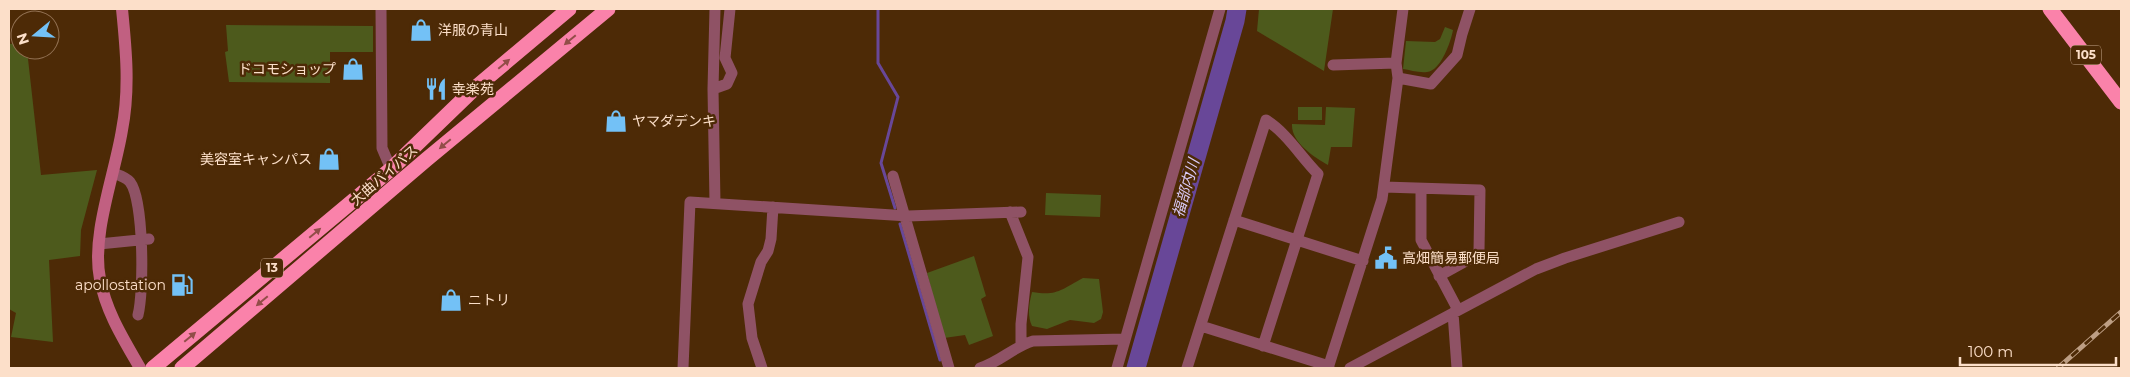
<svg xmlns="http://www.w3.org/2000/svg" width="2130" height="377" font-family="Montserrat,'Noto Sans JP',sans-serif">
<style>
.green{fill:#4d5a1c}
.lines{fill:none;stroke-linecap:round;stroke-linejoin:round}
.stream{stroke:#684798;stroke-width:3}
.river{stroke:#684798;stroke-width:19}
.street{stroke:#8f5265;stroke-width:11}
.secondary{stroke:#c16081;stroke-width:12}
.highway{stroke:#fa82aa;stroke-width:15}
.rail-casing{stroke:#bd9e83;stroke-width:5}
.rail{stroke:#4d2a06;stroke-width:3;stroke-dasharray:9;stroke-linecap:butt}
.oneway{fill:#924d48}
.labels{text-anchor:middle;stroke-width:5;stroke-linejoin:round;paint-order:stroke}
.shield{fill:#4d2a06;stroke:#c8a98e;stroke-width:1}
.shield-label{font-size:12px;font-weight:bold;fill:#fcdfc9}
.poi-label{font-size:14px;fill:#fcdfc9;stroke:#4d2a06;text-anchor:start}
.street-label{font-size:14px;fill:#fcdfc9;stroke:#4d2a06}
.water-label{font-size:15px;font-style:italic;fill:#d9caf7;stroke:#4d2a06}
</style>
<rect width="100%" height="100%" fill="#4d2a06"/>
<path class="green" d="M1259 9H1333L1324 71 1257 31Z
M226 25 373 26V52H330V83L229 82 225 52 228 51Z
M1445 27 1453 30C1451 41 1441 71 1427 72 1419 73 1410 70 1403 69L1406 41 1435 42 1440 39Z
M20 43V50H27L41 175 97 170 81 230 80 256 49 260 53 342 11 337 16 313 9 309V44Z
M1298 107H1322V120H1298Z
M1326 107 1355 108 1352 147H1331L1328 165C1314 157 1291 142 1292 124L1325 125Z
M1046 193 1101 195 1100 217 1045 215Z
M974 256 986 296 981 299 993 336 969 345 965 335 944 338 927 273Z
M1083 278 1099 279 1103 312 1101 319 1094 323 1070 320 1047 329 1032 326C1027 315 1029 304 1032 292 1058 296 1060 290 1083 278Z"/>
<g class="lines">
<path class="stream" d="M878 9V63L898 97 881 163 895 208
M900 224 940 360"/>
<path class="river" d="M1136 368 1235 21 1237 9"/>
<path class="street" d="M381 9 382 148 391 169
M715 9 713 89 715 203
M1333 65 1396 63
M1398 78 1431 84 1457 55 1462 34 1470 9
M713 89 727 84 732 73 725 58 730 9
M113 173C119 175 126 177 130 182 144 200 144 292 138 315
M893 176 949 368
M1384 187 1480 190 1479 251 1477 255 1439 276
M1421 189V240L1458 310
M1010 212 1028 257 1021 324V344
M1234 220 1363 261
M99 244 149 239
M1453 313 1457 368
M1201 326 1329 366
M683 368 690 202 908 216 1021 212
M762 368 752 338 748 304 761 262 768 251 771 239 773 207
M980 368C1000 362 1013 347 1033 341L1125 339
M1117 368 1220 9
M1187 368 1266 120C1287 133 1301 157 1318 174L1263 346
M1328 368 1382 199 1398 78 1396 63 1403 9
M1350 368 1536 269 1565 258 1679 222"/>
<path class="secondary" d="M122 9C126 49 130 89 122 130 115 174 91 235 100 279 106 312 124 340 140 368"/>
<path class="highway" d="M2050 9 2121 102
M153 368 391 169 475 88 569 9
M182 368 427 159 608 9"/>
<defs>
<path id="rail" d="M2058 368 2121 312"/>
</defs>
<use href="#rail" class="rail-casing"/>
<use href="#rail" class="rail"/>
</g>
<defs><path id="oneway-solid" d="M-6-.8H1V-3.2L6.5 0L1 3.2V.8H-6Z" transform="scale(1.25)"/></defs>
<g class="oneway">
<use href="#oneway-solid" transform="translate(570 40) rotate(140)"/>
<use href="#oneway-solid" transform="translate(504 64) rotate(-40)"/>
<use href="#oneway-solid" transform="translate(445 144) rotate(140)"/>
<use href="#oneway-solid" transform="translate(315 233) rotate(-40)"/>
<use href="#oneway-solid" transform="translate(262 301) rotate(140)"/>
<use href="#oneway-solid" transform="translate(190 337) rotate(-40)"/>
</g>
<defs>
<symbol id="shop-bare" viewBox="-9 -9 18 18"><path d="M-5-2.5h2.3a2.7 3.5 0 0 1 5.4 0H5L5.5 6h-11ZM-1.5-2.5h3a1.5 2.3 0 0 0-3 0Z" fill="#73c1f6" stroke="#4d2a06" stroke-width="2.5" paint-order="stroke"/></symbol>
<symbol id="restaurant-bare" viewBox="-9 -9 18 18"><path d="M-5-6h1v4h1v-4h1v4h1v-4h1v5L-1.5 .5V6h-2V.5L-5-1ZM5-6V6H3V1.5H1.5Q1.5-4 5-6Z" fill="#73c1f6" stroke="#4d2a06" stroke-width="2.5" paint-order="stroke"/></symbol>
<symbol id="civic-bare" viewBox="-9 -9 18 18"><path d="M-.6-6.5H3V-4.5H.6V-3L4-1V1h2V6H-6V1h2V-1L-.6-3ZM-1.2 2.5V6h2.4V2.5Z" fill="#73c1f6" stroke="#4d2a06" stroke-width="2.5" paint-order="stroke"/></symbol>
<symbol id="fuel-bare" viewBox="-9 -9 18 18"><path d="M-5.5-6h7V0h2V4h1.3V-2.5L3-4.5l.8-.8L6-3V5H2.5V1h-1V6h-7ZM-4.2-4.7v3.2H.2V-4.7Z" fill="#73c1f6" stroke="#4d2a06" stroke-width="2.5" paint-order="stroke"/></symbol>
</defs>
<g fill-rule="evenodd">
<use href="#shop-bare" x="405" y="14" width="32" height="32"/>
<use href="#shop-bare" x="337" y="53" width="32" height="32"/>
<use href="#restaurant-bare" x="420" y="73" width="32" height="32"/>
<use href="#shop-bare" x="600" y="105" width="32" height="32"/>
<use href="#shop-bare" x="313" y="143" width="32" height="32"/>
<use href="#civic-bare" x="1370" y="242" width="32" height="32"/>
<use href="#fuel-bare" x="166" y="269" width="32" height="32"/>
<use href="#shop-bare" x="435" y="284" width="32" height="32"/>
</g>
<g class="labels">
<g class="shield">
<rect x="2071" y="45.5" width="30" height="19" rx="4"/>
<rect x="261" y="258.5" width="22" height="19" rx="4"/>
</g>
<g class="shield-label">
<text x="2086" y="59">105</text>
<text x="272" y="272">13</text>
</g>
<g class="poi-label">
<text x="438" y="35">洋服の青山</text>
<text x="336" y="74" text-anchor="end">ドコモショップ</text>
<text x="452" y="94">幸楽苑</text>
<text x="632" y="126">ヤマダデンキ</text>
<text x="312" y="164" text-anchor="end">美容室キャンパス</text>
<text x="1402" y="263">高畑簡易郵便局</text>
<text x="166" y="290" text-anchor="end">apollostation</text>
<text x="468" y="305">ニトリ</text>
</g>
<g class="street-label">
<text transform="translate(384 175) rotate(-41)" y="5">大曲バイパス</text>
</g>
<g class="water-label">
<text transform="translate(1186 188) rotate(-74)" y="5">福部内川</text>
</g>
</g>
<rect width="2130" height="377" fill="none" stroke="#fcdfc9" stroke-width="20"/>
<g transform="translate(35 35) rotate(252)"><circle r="24" fill="#4d2a06" stroke="#937254"/>
<path d="M0-4L9 19L0 12L-9 19Z" fill="#73c1f6"/>
<text y="-8" font-size="14" font-weight="bold" text-anchor="middle" fill="#fcdfc9">N</text>
</g>
<path d="M1960 357v8h156v-8" fill="none" stroke="#fcdfc9" stroke-width="2.5"/>
<text x="1968" y="357" font-size="15" fill="#fcdfc9" stroke="#4d2a06" stroke-width="4" paint-order="stroke">100 m</text>
</svg>
